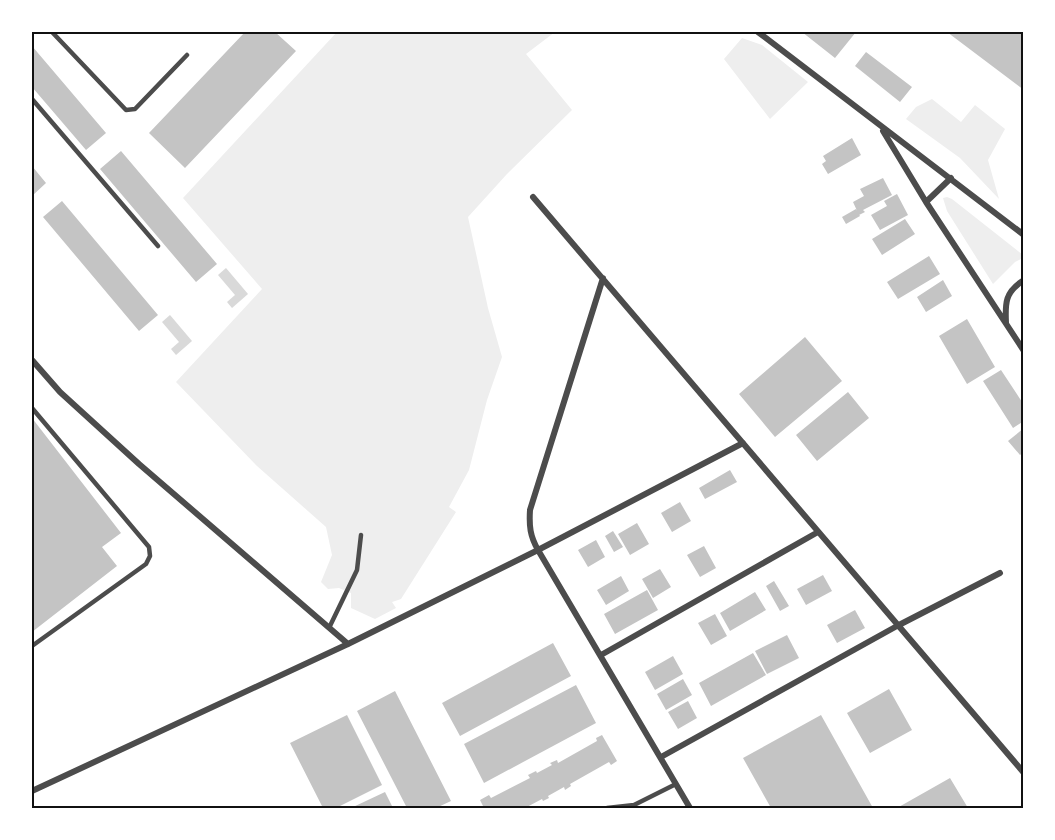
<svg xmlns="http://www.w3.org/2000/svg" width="1055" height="840" font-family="Karla,sans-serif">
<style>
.green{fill:#eee}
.water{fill:#d9d9d9}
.building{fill:#c4c4c4}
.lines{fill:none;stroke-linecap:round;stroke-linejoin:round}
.service{stroke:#4c4c4c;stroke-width:4.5}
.minor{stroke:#4c4c4c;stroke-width:6}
.neatline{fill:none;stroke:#111;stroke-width:2}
</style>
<rect width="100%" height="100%" fill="#fff"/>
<path class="green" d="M337 32H555L526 54 572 110 507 174 468 217 488 308 502 357 487 400 469 470 449 507 456 512 401 599 392 602 396 608 375 619 351 608V593L339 588 328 589 321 582 332 555 326 527 257 466 176 382 262 289 183 198Z
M742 38 762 45 808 82 770 119 724 59Z
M932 99 961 122 975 105 1005 129 988 160 999 199 960 158 906 119 916 107Z
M947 197 952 199 1023 255V258L1015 262 993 284 947 211 943 198Z"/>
<path class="water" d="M226 268 248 294 232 308 227 302 235 295 218 275Z
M170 315 192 341 176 355 171 349 179 342 162 322Z"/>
<path class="building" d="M245 32H275L296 51 185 168 149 133Z
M802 32H856L835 58Z
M947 32H1024V90Z
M32 46 106 133 86 150 32 87Z
M866 52 912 87 900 102 855 66Z
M852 138 861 155 828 174 822 164 826 161 823 156Z
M121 151 217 264 196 282 100 169Z
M32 166 46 183 32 196Z
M883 178 892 195 863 210 865 212 859 215 853 202 864 196 860 189Z
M897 194 908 215 880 230 871 215 887 206 884 201Z
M62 201 158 315 139 331 43 217Z
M856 209 860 216 846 224 842 217Z
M905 219 915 234 882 255 872 239Z
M929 256 940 274 898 299 887 282Z
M943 280 952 296 926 312 917 297Z
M967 319 995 367 967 384 939 336Z
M805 337 842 381 775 437 739 394Z
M1001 370 1024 405V421L1013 428 983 381Z
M848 392 869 418 817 461 796 435Z
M32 418 121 533 102 547 117 566 32 632Z
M1024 428V452L1020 455 1008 441Z
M730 470 737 482 705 499 699 488Z
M680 502 691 521 672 532 661 513Z
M637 523 649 544 630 555 618 534Z
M613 531 623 547 614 552 605 536Z
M596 540 605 557 588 567 578 550Z
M704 546 716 568 700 577 687 555Z
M660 569 671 587 653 598 642 579Z
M823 575 832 591 806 605 797 589Z
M621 576 629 591 606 605 597 590Z
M774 581 789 606 780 611 766 586Z
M647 590 658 610 615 634 604 614Z
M755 592 766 610 730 631 720 613Z
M855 610 865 628 837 643 827 625Z
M715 614 727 636 711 645 698 623Z
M787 635 799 658 767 674 755 651Z
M553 643 571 676 460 736 442 703Z
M753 653 766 675 711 706 699 683Z
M673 656 683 674 655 690 645 672Z
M683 679 692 695 666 710 657 694Z
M576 685 596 723 484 783 464 744Z
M889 689 912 730 870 753 847 713Z
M395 691 451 801 436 808H407L357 711Z
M688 701 697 718 678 729 668 712Z
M347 715 382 785 336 808H323L290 743Z
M821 715 873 808H771L743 758Z
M602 735 617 761 611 765 609 762 570 784 571 786 565 790 564 787 548 796 549 798 543 801 542 799 525 808H484L480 800 489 795 491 798 530 778 528 775 536 771 537 773 552 765 550 763 557 760 558 763 597 741 596 738Z
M950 778 968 808H897Z
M385 792 393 808H351Z"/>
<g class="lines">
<path class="service" d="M52 32 126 110 135 109 187 55
M32 99 158 246
M32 408 149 547 150 556 146 564 32 646
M329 628 357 570 361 535
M607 808 634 805 676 784"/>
<path class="minor" d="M758 32 1024 235
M883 131 926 202 1024 351
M533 197 1024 773
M926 202 951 178
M603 278 530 510C529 526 530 536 538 550L690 808
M1006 323C1005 303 1005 292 1024 280
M32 360 60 392 139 464 348 644
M601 655 818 532
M661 757 897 626 1000 573
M32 791 348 644 538 550 743 443"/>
</g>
<rect width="1055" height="840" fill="none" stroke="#ffffff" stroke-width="66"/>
<rect x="33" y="33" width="989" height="774" class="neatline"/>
</svg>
